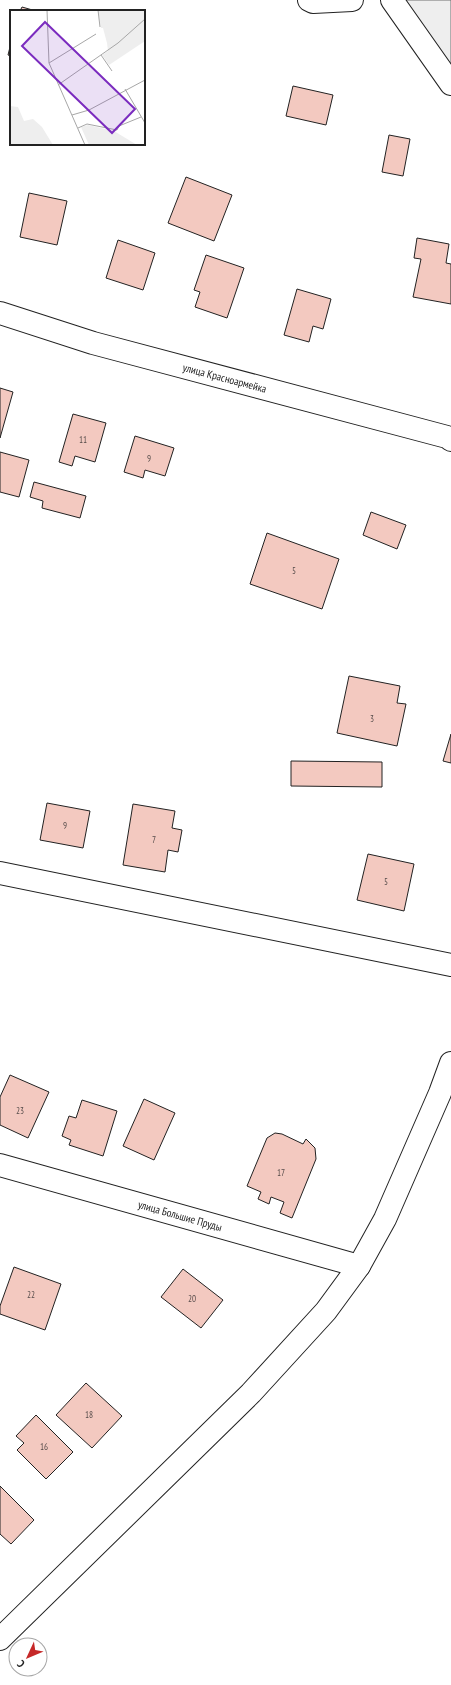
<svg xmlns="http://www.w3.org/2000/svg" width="451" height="1685" font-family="'PT Sans Narrow',sans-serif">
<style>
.green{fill:#eee;stroke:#6f6f6f}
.building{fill:#f3c9c0;stroke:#222}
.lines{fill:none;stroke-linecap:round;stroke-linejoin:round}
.street-casing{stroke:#222;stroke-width:24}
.secondary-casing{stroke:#222;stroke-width:24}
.street{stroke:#fff;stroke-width:22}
.secondary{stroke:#fff;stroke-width:22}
.labels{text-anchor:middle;stroke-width:3;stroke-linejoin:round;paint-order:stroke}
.number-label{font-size:9px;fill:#564c4a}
.street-label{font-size:11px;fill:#222;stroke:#fff}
.inset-road{fill:none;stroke:#a7a7a7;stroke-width:1}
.view{fill:#7b2cbf;fill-opacity:0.15;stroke:#7b2cbf;stroke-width:2}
.inset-edge{fill:none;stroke:#222;stroke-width:2}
</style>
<rect width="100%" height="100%" fill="#fff"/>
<path class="green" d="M404 0H451V68Z"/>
<path class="building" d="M22 7 36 11H20Z
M11 43V56L8 55Z
M293 86 333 95 326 125 286 116Z
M389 135 410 139 403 176 382 172Z
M186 177 232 195 214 241 168 223Z
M29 193 67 201 57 245 20 237Z
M417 238 449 244 446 263 451 264V304L413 297 421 259 414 258Z
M118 240 155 253 143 290 106 278Z
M206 255 244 268 227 318 195 307 200 292 194 290Z
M297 289 331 299 323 329 313 326 309 342 284 335Z
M0 388 13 392 0 438Z
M73 414 106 423 95 462 75 456 72 466 59 462Z
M135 436 174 448 165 476 145 470 143 478 124 472Z
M0 452 29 460 19 497 0 492Z
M34 482 86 496 80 518 42 508 43 501 30 497Z
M371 512 406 525 397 549 363 535Z
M267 533 339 559 322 609 250 584Z
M349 676 400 686 397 703 406 704 397 746 337 733Z
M451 734V763L443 761Z
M291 761 382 762V787L291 786Z
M47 803 90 811 83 848 40 840Z
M133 804 175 811 172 828 182 830 178 852 168 850 165 872 123 865Z
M368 854 414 864 404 911 357 900Z
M10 1075 49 1092 28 1138 0 1125V1097Z
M144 1099 175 1113 154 1160 123 1146Z
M82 1100 117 1111 103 1156 69 1145 71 1140 62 1136 69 1116 76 1118Z
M275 1133 282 1134 303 1144 306 1139 315 1148 316 1159 292 1218 280 1213 284 1202 271 1197 269 1204 258 1199 261 1192 247 1186 267 1138Z
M14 1267 61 1284 45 1330 0 1314V1306Z
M183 1269 223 1300 201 1328 161 1297Z
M86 1383 122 1416 92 1448 56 1415Z
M36 1415 73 1452 46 1479 17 1450 24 1443 16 1436Z
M0 1486 34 1520 11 1544 0 1534Z"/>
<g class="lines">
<defs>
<g id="street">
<path d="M309 0 313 2 352 0"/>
<path d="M392 0 451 84"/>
<path id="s1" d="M0 313 93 343 447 437 451 440"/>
<path d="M0 873 451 965"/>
<path id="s2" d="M0 1165 359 1266"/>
</g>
<path id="secondary" d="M0 1639 251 1393 326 1311 359 1266 385 1219 440 1093 451 1063"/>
</defs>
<use href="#street" class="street-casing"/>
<use href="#secondary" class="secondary-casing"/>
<use href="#street" class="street"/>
<use href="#secondary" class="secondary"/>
</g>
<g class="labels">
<g class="number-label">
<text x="83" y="443">11</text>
<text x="149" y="462">9</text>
<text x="294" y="574">5</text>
<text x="372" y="722">3</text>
<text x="65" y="829">9</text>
<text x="154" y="843">7</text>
<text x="386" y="885">5</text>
<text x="20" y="1114">23</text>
<text x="281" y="1176">17</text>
<text x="31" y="1298">22</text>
<text x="192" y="1302">20</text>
<text x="89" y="1418">18</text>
<text x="44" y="1450">16</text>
</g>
<g class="street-label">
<text dy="4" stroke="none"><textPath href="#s1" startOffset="234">улица Красноармейка</textPath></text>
<text dy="4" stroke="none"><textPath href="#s2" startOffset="187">улица Большие Пруды</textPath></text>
</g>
</g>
<g transform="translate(10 10)">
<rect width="135" height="135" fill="#fff"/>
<path d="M0 96 8 97 14 111 23 109 32 117 43 135H0Z" fill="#eee"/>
<path d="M88 0H135V31L99 55 92 45 98 41 97 33 93 18H91ZM78 115 104 121 127 135H79L71 117Z" fill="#eee"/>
<path class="inset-road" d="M37 0 39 53 75 135M88 0 90 17M91 45 102 61M39 53 86 24M48 75 108 33 135 9M115 79 135 113M62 105 79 100 135 70M68 118 77 114 107 120 109 116 131 107"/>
<path class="view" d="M35 12 125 99 102 123 12 36Z"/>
<rect width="135" height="135" class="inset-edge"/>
</g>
<g transform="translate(28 1657) rotate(226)"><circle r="19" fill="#ffffff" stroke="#a7a7a7"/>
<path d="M0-3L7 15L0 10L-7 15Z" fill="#c62828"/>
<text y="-6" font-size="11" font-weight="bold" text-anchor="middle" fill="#222222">С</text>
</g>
</svg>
